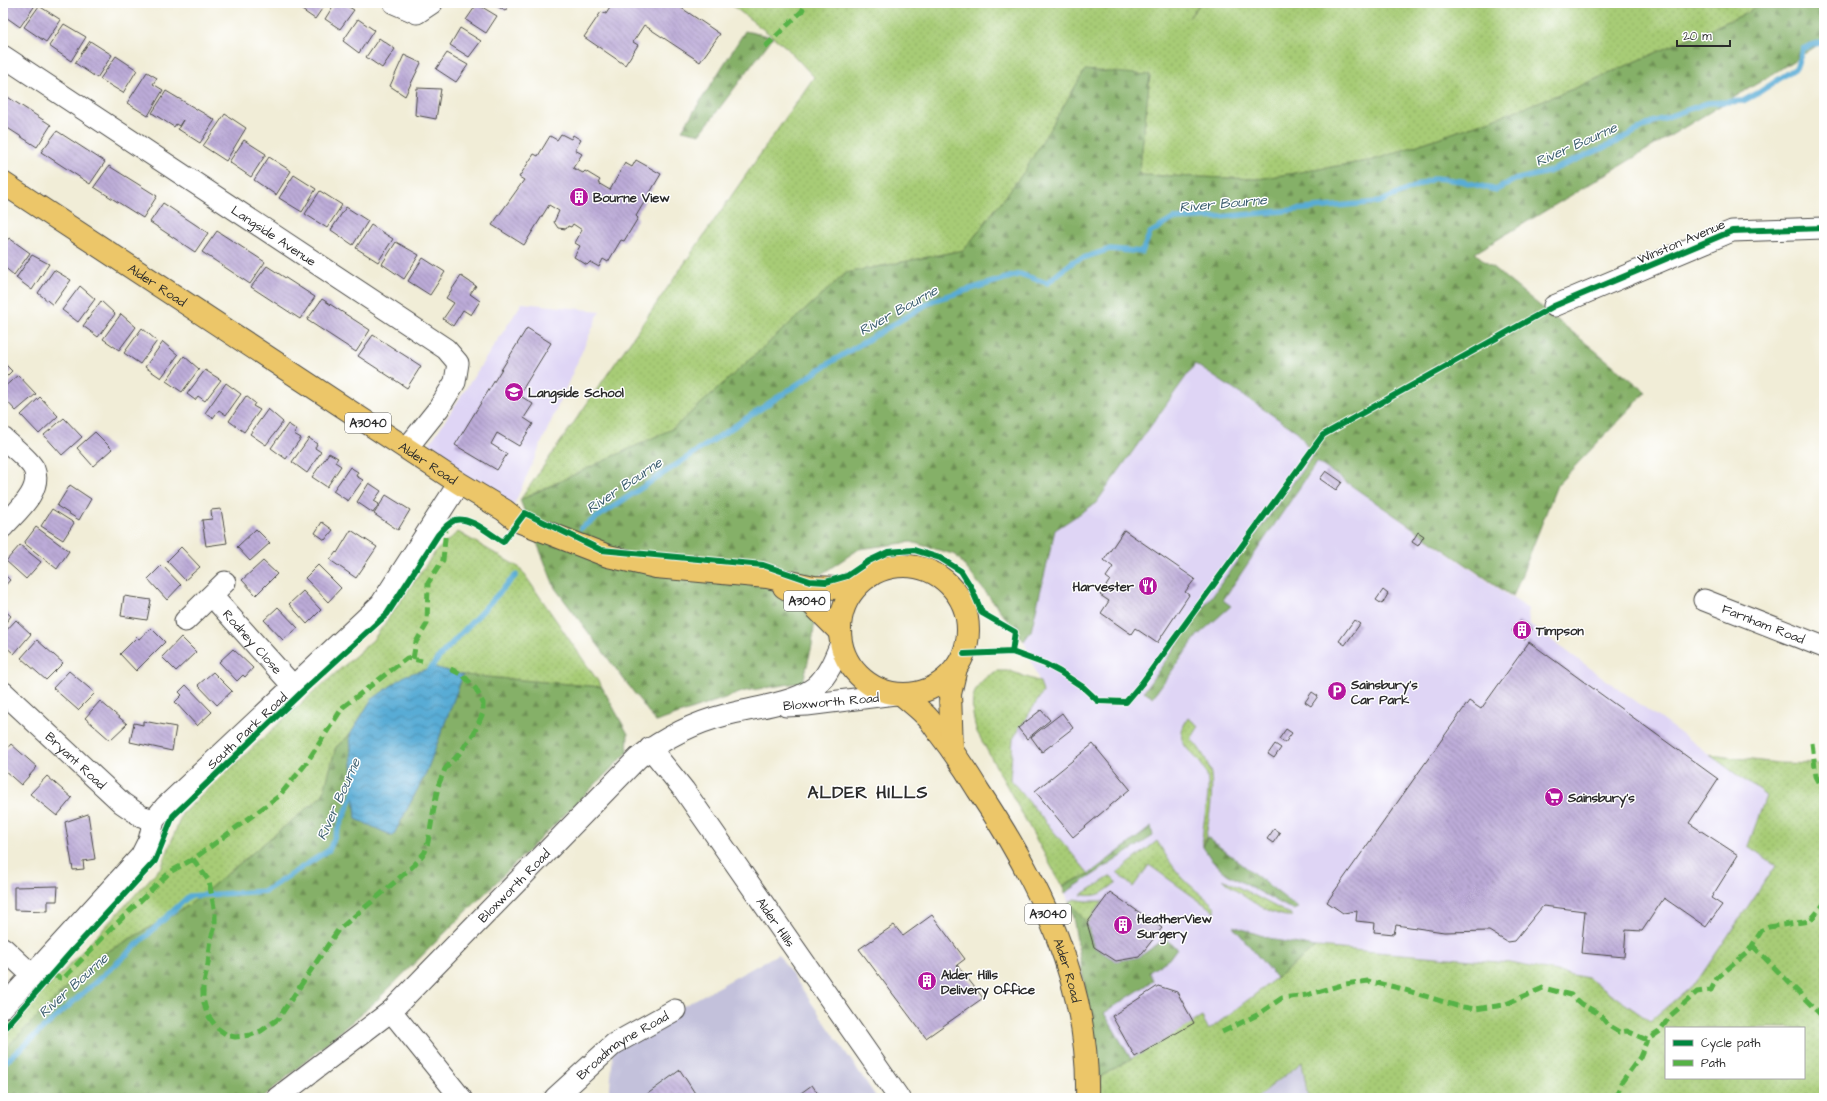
<svg xmlns="http://www.w3.org/2000/svg" width="1827" height="1101" font-family="'Architects Daughter',sans-serif">
<style>
.built{fill:#dfd5f5}
.industrial{fill:#c3c1db}
.grass{fill:url(#grass-dots);stroke:#697c50;fill-rule:evenodd}
.forest{fill:url(#forest-firs);stroke:#586e49}
.water{fill:url(#water-waves);stroke:#426c80}
.lines{fill:none;stroke-linecap:round;stroke-linejoin:round}
.stream{stroke:#59acd5;stroke-width:5.5}
.building{fill:url(#building-back-hatch)}
.street-casing{stroke:#494845;stroke-width:23}
.primary-casing{stroke:#494845;stroke-width:24}
.street{stroke:#fff;stroke-width:21}
.primary{stroke:#ecc669;stroke-width:22}
.quiet{stroke:#56b246;stroke-width:5;stroke-dasharray:10 5;stroke-linecap:butt}
.cycleway-casing{stroke:#fff;stroke-width:8}
.cycleway{stroke:#00873e;stroke-width:6}
.labels{text-anchor:middle;stroke-width:3;stroke-linejoin:round;paint-order:stroke}
.shield{fill:#fff;stroke:#6b6b6b;stroke-width:1}
.shield-label{font-size:12px;font-weight:bold;fill:#2b2b2b}
.poi-label{font-size:13px;font-weight:bold;fill:#2b2b2b;stroke:#fff;text-anchor:start}
.street-label{font-size:13px;fill:#2b2b2b;stroke:#fff}
.water-label{font-size:14px;font-style:italic;fill:#3d5f6f;stroke:#fff}
.district-label{font-size:17px;font-weight:bold;letter-spacing:1px;fill:#2b2b2b;stroke:#fff}
</style>
<defs>
<pattern id="grass-dots" width="8" height="8" patternUnits="userSpaceOnUse"><rect width="8" height="8" fill="#a7cc76"/><path d="M2 2h.1M6 6h.1" fill="none" stroke="#90af66" stroke-width="1.8" stroke-linecap="round"/></pattern>
<pattern id="forest-firs" width="22" height="20" patternUnits="userSpaceOnUse"><rect width="22" height="20" fill="#85b067"/><path d="M5 1l3.5 6h-7zM16 11l3.5 6h-7z" fill="#6d8f55"/></pattern>
<pattern id="water-waves" width="16" height="10" patternUnits="userSpaceOnUse"><rect width="16" height="10" fill="#59acd5"/><path d="M0 5q4-4 8 0t8 0" fill="none" stroke="#4a8cad"/></pattern>
<pattern id="building-back-hatch" width="6" height="6" patternUnits="userSpaceOnUse"><rect width="6" height="6" fill="#bcabd8"/><path d="M-1 5l2 2M0 0l6 6M5-1l2 2" fill="none" stroke="#998baf"/></pattern>
</defs>
<rect width="100%" height="100%" fill="#fff"/>
<filter id="ink" filterUnits="userSpaceOnUse"><feTurbulence type="fractalNoise" baseFrequency=".025" numOctaves="2"/><feDisplacementMap in="SourceGraphic" scale="8" xChannelSelector="R" yChannelSelector="G"/><feConvolveMatrix kernelMatrix="1 2 1 2 8 2 1 2 1" color-interpolation-filters="sRGB"/></filter>
<filter id="wash" filterUnits="userSpaceOnUse"><feTurbulence type="fractalNoise" baseFrequency=".012" numOctaves="4" result="noise"/><feDisplacementMap in="SourceGraphic" scale="16" xChannelSelector="R" yChannelSelector="G"/><feGaussianBlur stdDeviation="0.9" result="paint"/><feColorMatrix in="noise" values="0 0 0 0 0 0 0 0 0 0 0 0 0 0 0 0 0 1.4 0 .05"/><feComposite in="paint" operator="in"/></filter>
<g filter="url(#wash)">
<rect width="100%" height="100%" fill="#f1edd7"/>
<path class="built" d="M522 303 600 311 513 507 423 454Z
M1195 364 1298 432 1317 462 1528 609 1529 624 1767 796 1748 846 1777 865 1698 980 1650 1021 1588 978 1510 963 1209 1030 1202 1017 1100 1077 1074 923 1069 902 1062 886 1009 790 1013 739 1043 692 1024 641 1031 631 1055 530 1096 503Z"/>
<path class="industrial" d="M778 954 877 1098H609L614 1044Z
M1302 1061 1308 1098H1256Z"/>
<path class="grass" d="M729 3H1200L1189 18 1201 3H1759L1747 13 1573 89 1496 118 1374 160 1258 179 1139 175 1150 75 1024 172 964 250 846 273 674 428 520 500 814 77 786 47Z
M458 532 520 568 602 687 463 675 434 667 371 700 350 735 336 747 323 795 188 906 96 958 3 1051V1028L60 975 162 866 182 814 276 726 373 640 436 551Z
M997 671H1010L1040 682 1043 692 1013 739 1010 779 1089 874 1062 886 977 732C969 705 969 684 997 671Z
M1188 718 1199 726 1191 739C1200 748 1206 758 1210 770 1215 786 1208 832 1203 847 1200 824 1213 795 1206 773 1197 750 1169 747 1188 718Z
M1710 755 1778 763 1824 764V1098H1308L1302 1062 1256 1098H1100V1077L1202 1017 1209 1030 1316 947 1510 963 1588 978 1650 1021 1698 980 1776 865 1748 846 1766 796ZM1666 1028H1804V1078H1666Z
M1157 841C1167 857 1175 872 1189 884 1197 892 1207 898 1215 907V912L1149 865 1133 887 1117 873Z
M1111 876 1117 882C1102 893 1101 897 1081 895Z
M1223 879 1293 916C1274 919 1235 892 1223 879Z
M1075 899 1085 901H1103L1087 923 1069 902Z"/>
<path class="forest" d="M1759 3H1824V41L1768 77 1475 253 1646 392 1557 485 1513 597 1317 462 1223 600 1231 606 1197 636 1153 697 1144 691 1313 455 1298 432 1195 364 1096 503 1055 530 1031 631 1024 641 956 555 911 542 859 549 820 575 812 645 803 682 745 691 656 722 555 588 520 500 674 428 846 273 964 250 1024 172 1085 70 1150 75 1139 175 1258 179 1374 160 1496 118 1573 89 1747 13Z
M745 31 773 37 700 134 682 130Z
M463 675 602 687 628 734 627 753 375 1002 262 1098H3V1051L96 958 188 906 323 795 336 747 350 735 356 819 393 836 426 773Z
M1151 827 1153 836 1065 893 1062 886 1089 874Z
M1207 837 1298 908 1293 910 1227 874 1213 862 1203 847Z
M1069 902 1087 923 1094 947 1116 961 1139 957 1165 939 1177 948 1169 959 1149 972 1153 981 1104 1013 1131 1059 1100 1077 1074 923Z
M1233 926 1275 940 1316 947 1276 978Z"/>
<path class="water" d="M434 667 463 675 426 773 393 836 356 819 350 735 371 700 406 675Z"/>
<g class="lines">
<path class="stream" d="M581 528 831 362 934 300 1020 274 1047 283 1074 261 1110 249 1142 252 1150 233 1173 219 1220 217 1379 202 1435 178 1461 181 1496 190 1514 180 1548 172 1612 144 1653 122 1707 103 1743 101 1758 93 1796 68 1803 49 1811 45 1824 42
M427 673 440 656 516 575
M3 1064 127 954 189 896 265 891 329 850 357 786"/>
</g>
<g id="blocks">
<path class="building" d="M4 3H33L36 4 20 27 3 15Z
M302 3H326L315 19 299 8Z
M335 3H342L354 10 340 29 325 19Z
M492 3H511L505 11Z
M613 3H674L720 34 700 62 644 25 633 42 638 45 625 65 584 37 601 12 606 14Z
M477 4 497 16 486 33 466 20Z
M39 6 61 20 46 42 24 27Z
M358 19 374 30 359 53 343 41Z
M64 24 86 37 71 61 49 46Z
M460 28 481 41 469 57 450 45Z
M379 38 395 49 382 68 366 57Z
M90 41 112 55 97 78 75 63Z
M447 53 468 65 456 82 436 69Z
M404 55 421 63 405 96 390 86Z
M116 56 137 70 123 93 100 79Z
M147 72 157 78 153 84 163 90 148 116 127 103Z
M417 88 441 89 436 119 415 115Z
M166 91 215 120 200 143 178 129 183 120 179 126 176 124 174 127 152 113Z
M3 94 51 125 37 147 3 125Z
M225 114 246 128 226 161 203 146Z
M57 131 105 162 90 184 41 152Z
M561 134 571 139 573 135 581 140 575 150 582 154 573 168 583 173 585 171 600 180 598 183 610 190 625 163 632 167 636 160 661 174 636 216 638 218 624 241 621 240 608 262 603 259 599 267 590 262 587 265 574 257 580 246 575 243 582 230 573 224 571 227 568 226 566 229 558 228 554 222 559 211 549 205 524 245 492 225 524 180 519 177 534 154 538 156 550 136 557 140Z
M244 140 266 154 251 177 229 162Z
M269 157 291 171 276 195 254 180Z
M109 166 157 196 143 218 94 187Z
M294 175 316 189 302 212 279 198Z
M320 191 342 205 327 228 305 214Z
M163 203 208 233 195 252 150 222Z
M346 207 368 221 353 245 331 230Z
M371 225 393 239 378 262 356 248Z
M217 231 265 262 250 284 202 252Z
M9 238 30 253 14 275 3 266V246Z
M396 242 419 255 404 279 382 264Z
M32 255 49 264 32 290 16 278Z
M423 258 445 272 430 295 408 281Z
M267 266 315 297 300 319 251 287Z
M54 270 71 280 53 305 38 293Z
M461 276 476 286 470 294 480 301 471 315 463 310 453 326 443 319 454 303 446 298Z
M80 286 95 299 78 322 62 310Z
M322 299 370 330 356 352 307 320Z
M101 301 115 314 98 337 83 326Z
M121 314 136 327 119 350 103 339Z
M142 328 157 341 140 364 124 353Z
M527 328 551 343 519 395 533 404 524 418 533 424 519 446 497 433 491 444 507 454 497 470 455 445Z
M373 335 421 366 407 388 358 356Z
M163 342 178 355 161 378 145 367Z
M184 356 199 369 182 392 166 381Z
M3 362 12 371 3 380Z
M205 370 221 380 205 401 198 396 195 400 187 394Z
M18 375 36 394 16 411 3 397V388Z
M226 383 241 394 226 415 219 410 213 418 205 413Z
M246 396 255 403 253 406 260 410 244 432 229 421Z
M40 397 58 416 39 434 21 415Z
M268 409 283 422 266 445 250 434Z
M64 418 82 437 62 455 44 435Z
M288 424 297 430 294 434 301 438 286 459 271 448Z
M95 432 112 449 93 466 77 448Z
M309 438 317 444 315 448 321 452 307 473 292 462Z
M329 453 338 458 335 462 341 466 327 487 312 477Z
M350 467 358 472 356 476 363 480 348 501 333 491Z
M1326 471 1342 482 1336 490 1320 479Z
M369 483 381 491 374 501 379 504 373 513 357 502Z
M70 485 91 499 79 520 57 506Z
M386 495 410 510 398 530 374 514Z
M52 509 74 523 63 540 41 526Z
M221 509 227 543 206 546 202 520 212 519 211 510Z
M322 522 333 530 325 540 315 533Z
M36 527 69 551 57 569 24 543Z
M256 529 270 543 250 561 237 547Z
M351 530 377 547 356 578 330 560 336 552 337 553Z
M1124 530 1195 579 1185 592 1189 595 1157 643 1135 628 1131 634 1101 613 1109 601 1100 595 1110 580 1106 577 1113 567 1104 560Z
M1418 532 1424 536 1418 546 1412 542Z
M20 545 41 562 26 579 6 561Z
M181 547 200 567 185 580 167 561Z
M263 561 277 574 256 595 242 580Z
M162 565 181 585 167 600 148 579Z
M318 565 341 588 328 602 305 578Z
M3 573 10 580 3 588Z
M1383 590 1388 594 1382 604 1376 600Z
M303 591 321 610 307 624 289 604Z
M124 596 151 600 147 620 121 616Z
M278 607 298 628 283 640 264 620Z
M3 609 11 616 3 626Z
M16 620 31 634 14 654 3 644V634Z
M1354 620 1360 624 1345 645 1339 641Z
M1519 621 1532 629 1525 640 1512 631Z
M151 628 165 642 136 671 120 654 137 637 139 639Z
M181 637 196 652 176 671 162 657Z
M37 640 63 663 46 680 21 658Z
M1529 642 1718 779 1689 823 1738 855 1711 898 1722 905 1706 927 1664 898 1642 931 1626 930 1624 957 1581 953 1585 911 1543 906 1514 941 1507 942 1489 931 1444 932 1396 925 1394 934 1374 932 1375 923 1356 921 1357 911 1343 913 1327 902 1469 701 1481 709Z
M233 649 253 668 245 677 243 675 237 681 219 662Z
M69 671 95 693 78 710 53 688Z
M213 672 232 691 217 705 198 685Z
M186 685 212 712 197 726 175 702 182 695 179 692Z
M1312 692 1318 696 1311 706 1305 702Z
M100 701 127 724 110 740 85 718Z
M1041 710 1050 720 1027 739 1018 728Z
M1062 713 1073 728 1042 752 1031 737Z
M143 721 176 727 172 751 130 742 134 723 143 725Z
M1286 729 1292 733 1285 743 1279 739Z
M11 744 37 767 21 785 3 769V753Z
M1093 744 1130 789 1073 837 1035 791Z
M1275 744 1281 748 1274 758 1268 754Z
M47 776 72 798 57 816 30 794Z
M88 814 95 859 83 861 84 869 73 870 65 822Z
M1274 829 1280 833 1273 843 1267 839Z
M58 886 57 901H48V911L14 910V887Z
M1110 892 1162 928 1139 957 1116 961 1094 947 1087 923Z
M932 915 965 959 957 965 983 998 926 1038 859 949 894 925 903 936Z
M1158 986 1177 992 1194 1023 1135 1057 1112 1016Z
M680 1070 698 1098H642Z
M812 1085 821 1098H794Z"/>
</g>
</g>
<g filter="url(#ink)">
<use href="#blocks" fill-opacity="0" stroke="#494845" stroke-width="1"/>
<g class="lines">
<defs>
<g id="street">
<path d="M394 3 417 13 432 3"/>
<path id="s1" d="M3 56 446 349 458 363 455 382 439 408 407 448"/>
<path d="M1554 306 1732 231 1824 228"/>
<path d="M3 438C11 446 29 459 34 469 43 491 16 512 3 527"/>
<path id="s2" d="M212 596 293 686"/>
<path id="s3" d="M1704 600 1824 647"/>
<path d="M185 621 225 582"/>
<path id="s4" d="M3 692 122 803 141 816 154 820"/>
<path d="M786 706 807 705 895 694"/>
<path id="s5" d="M650 748 684 790 899 1098"/>
<path d="M3 948 32 975"/>
<path id="s6" d="M3 1007 141 856 149 840 154 820 165 807 381 604 459 483"/>
<path d="M391 1011 461 1098"/>
<path id="s7" d="M277 1098 391 1011 638 758C663 739 694 723 725 715 752 708 793 704 815 687 828 676 835 658 841 643"/>
<path id="s8" d="M555 1098 614 1044 675 1010"/>
</g>
<g id="primary">
<path id="s9" d="M3 183 459 483 504 510 518 521 608 556 656 567 767 577 814 587 838 588 870 576"/>
<circle cx="904" cy="630" r="64"/>
<path d="M784 587 812 604 840 632"/>
<path id="s10" d="M901 694C909 701 917 707 924 714 930 719 934 726 939 733 953 751 966 770 978 790 1040 883 1090 984 1087 1098"/>
<path d="M952 750 950 694 956 668"/>
</g>
</defs>
<use href="#street" class="street-casing"/>
<use href="#primary" class="primary-casing"/>
<use href="#street" class="street"/>
<use href="#primary" class="primary"/>
<path class="quiet" d="M765 47 802 11 806 3
M413 659 416 642 427 624 428 583 443 560 446 528
M1812 743 1816 776 1824 791
M193 859 209 881 215 913V927L211 938 208 964 203 987V999L207 1014 217 1028 227 1035 235 1037 251 1035 261 1031 278 1019 338 930 381 894 414 865 425 852 428 842 438 786 445 769 459 754 474 733 483 713V703L476 689 463 675 446 667
M1752 945 1824 1018
M52 975 63 979 113 927 170 872 195 858 279 796 305 765 343 707 407 658 422 661
M1222 1032 1257 1015 1282 998 1307 995 1345 984 1368 981 1399 988 1457 1006 1475 1009 1504 1005 1543 988 1571 995 1581 1004 1598 1013 1609 1026 1619 1032 1627 1031 1647 1040 1659 1032 1670 1016 1697 992 1711 990 1717 978 1748 952 1762 930 1769 927 1810 921 1824 904
M1616 1098 1621 1083 1640 1057 1647 1040"/>
<defs>
<path id="cycleway" d="M964 654 1012 652 1045 664 1060 672 1083 687 1098 701 1126 702 1142 683 1323 435 1554 306 1732 231 1824 228
M3 1030 73 950 155 861 173 816 303 691 387 614 438 535C443 529 448 523 455 520 470 516 491 535 503 542L525 513 601 550 763 565 810 581 826 582 847 576 869 561 888 552 914 550 940 558 961 571 971 587 982 613 1015 632 1012 652"/>
</defs>
<use href="#cycleway" class="cycleway-casing"/>
<use href="#cycleway" class="cycleway"/>
</g>
</g>
<defs>
<symbol id="building-disc" viewBox="-11 -11 22 22"><circle r="9.5" fill="#b5179e" stroke="#fff"/><path d="M-4-6H4V6H1V3H-1V6H-4ZM-2.5-4.3h1.7v1.8h-1.7ZM.8-4.3h1.7v1.8H.8ZM-2.5-1h1.7V.8h-1.7ZM.8-1h1.7V.8H.8Z" fill="#fff"/></symbol>
<symbol id="school-disc" viewBox="-11 -11 22 22"><circle r="9.5" fill="#b5179e" stroke="#fff"/><path d="M0-5L7-2L0 1L-7-2ZM-4 1L0 2.5L4 1V4Q0 6-4 4Z" fill="#fff"/></symbol>
<symbol id="restaurant-disc" viewBox="-11 -11 22 22"><circle r="9.5" fill="#b5179e" stroke="#fff"/><path d="M-5-6h1v4h1v-4h1v4h1v-4h1v5L-1.5 .5V6h-2V.5L-5-1ZM5-6V6H3V1.5H1.5Q1.5-4 5-6Z" fill="#fff"/></symbol>
<symbol id="parking-disc" viewBox="-11 -11 22 22"><circle r="9.5" fill="#b5179e" stroke="#fff"/><path d="M-3.5-5.5H1a3.5 3.5 0 0 1 0 7H-1V5.5H-3.5ZM-1-3.4V-.6H.8a1.4 1.4 0 0 0 0-2.8Z" fill="#fff"/></symbol>
<symbol id="supermarket-disc" viewBox="-11 -11 22 22"><circle r="9.5" fill="#b5179e" stroke="#fff"/><path d="M-6-5.5h2.5l.6 2H6L4.5 2H-2.5L-4.4-4H-6ZM-1.5 3.2a1.3 1.3 0 1 0 .1 0ZM3 3.2a1.3 1.3 0 1 0 .1 0Z" fill="#fff"/></symbol>
</defs>
<g fill-rule="evenodd">
<use href="#building-disc" x="568" y="186" width="22" height="22"/>
<use href="#school-disc" x="503" y="381" width="22" height="22"/>
<use href="#restaurant-disc" x="1137" y="575" width="22" height="22"/>
<use href="#building-disc" x="1511" y="619" width="22" height="22"/>
<use href="#parking-disc" x="1326" y="680" width="22" height="22"/>
<use href="#supermarket-disc" x="1543" y="786" width="22" height="22"/>
<use href="#building-disc" x="1112" y="914" width="22" height="22"/>
<use href="#building-disc" x="916" y="970" width="22" height="22"/>
</g>
<g class="labels">
<g class="shield">
<rect x="345" y="413" width="46" height="20" rx="3"/>
<rect x="784" y="591" width="46" height="20" rx="3"/>
<rect x="1025" y="904" width="46" height="20" rx="3"/>
</g>
<g class="shield-label">
<text x="368" y="427">A3040</text>
<text x="807" y="605">A3040</text>
<text x="1048" y="918">A3040</text>
</g>
<g class="poi-label">
<text x="593" y="202">Bourne View</text>
<text x="528" y="397">Langside School</text>
<text x="1134" y="591" text-anchor="end">Harvester</text>
<text x="1536" y="635">Timpson</text>
<text x="1351" y="689">Sainsbury's<tspan x="1351" dy="15">Car Park</tspan></text>
<text x="1568" y="802">Sainsbury's</text>
<text x="1137" y="923">HeatherView<tspan x="1137" dy="15">Surgery</tspan></text>
<text x="941" y="979">Alder Hills<tspan x="941" dy="15">Delivery Office</tspan></text>
</g>
<g class="street-label">
<text dy="5" stroke="none"><textPath href="#s1" startOffset="325">Langside Avenue</textPath></text>
<text transform="translate(1681 241) rotate(-23)" y="5">Winston Avenue</text>
<text dy="5" stroke="none"><textPath href="#s9" startOffset="185">Alder Road</textPath></text>
<text dy="5" stroke="none"><textPath href="#s9" startOffset="509">Alder Road</textPath></text>
<text dy="5" stroke="none"><textPath href="#s3" startOffset="64">Farnham Road</textPath></text>
<text dy="5" stroke="none"><textPath href="#s2" startOffset="61">Rodney Close</textPath></text>
<text transform="translate(831 701) rotate(-5)" y="5">Bloxworth Road</text>
<text dy="5" stroke="none"><textPath href="#s6" startOffset="372">South Park Road</textPath></text>
<text dy="5" stroke="none"><textPath href="#s4" startOffset="100">Bryant Road</textPath></text>
<text dy="5" stroke="none"><textPath href="#s7" startOffset="319">Bloxworth Road</textPath></text>
<text dy="5" stroke="none"><textPath href="#s5" startOffset="215">Alder Hills</textPath></text>
<text dy="5" stroke="none"><textPath href="#s10" startOffset="326">Alder Road</textPath></text>
<text dy="5" stroke="none"><textPath href="#s8" startOffset="86">Broadmayne Road</textPath></text>
</g>
<g class="water-label">
<text transform="translate(1576 144) rotate(-24)" y="5">River Bourne</text>
<text transform="translate(1223 203) rotate(-5)" y="5">River Bourne</text>
<text transform="translate(898 310) rotate(-29)" y="5">River Bourne</text>
<text transform="translate(624 485) rotate(-34)" y="5">River Bourne</text>
<text transform="translate(338 799) rotate(-66)" y="5">River Bourne</text>
<text transform="translate(73 985) rotate(-42)" y="5">River Bourne</text>
</g>
<g class="district-label">
<text x="868" y="798">ALDER HILLS</text>
</g>
</g>
<rect width="1827" height="1101" fill="none" stroke="#fff" stroke-width="16"/>
<rect x="1665" y="1027" width="140" height="52" fill="#ffffff" stroke="#aaaaaa"/>
<rect x="1673" y="1040" width="20" height="6" fill="#00873e" stroke="#aaaaaa"/>
<text x="1701" y="1047" font-size="12" fill="#2b2b2b">Cycle path</text>
<rect x="1673" y="1060" width="20" height="6" fill="#56b246" stroke="#aaaaaa"/>
<text x="1701" y="1067" font-size="12" fill="#2b2b2b">Path</text>
<path d="M1677 40v6h53v-6" fill="none" stroke="#2b2b2b" stroke-width="2"/>
<text x="1683" y="40" font-size="12" fill="#2b2b2b" stroke="#ffffff" stroke-width="3" paint-order="stroke">20 m</text>
</svg>
